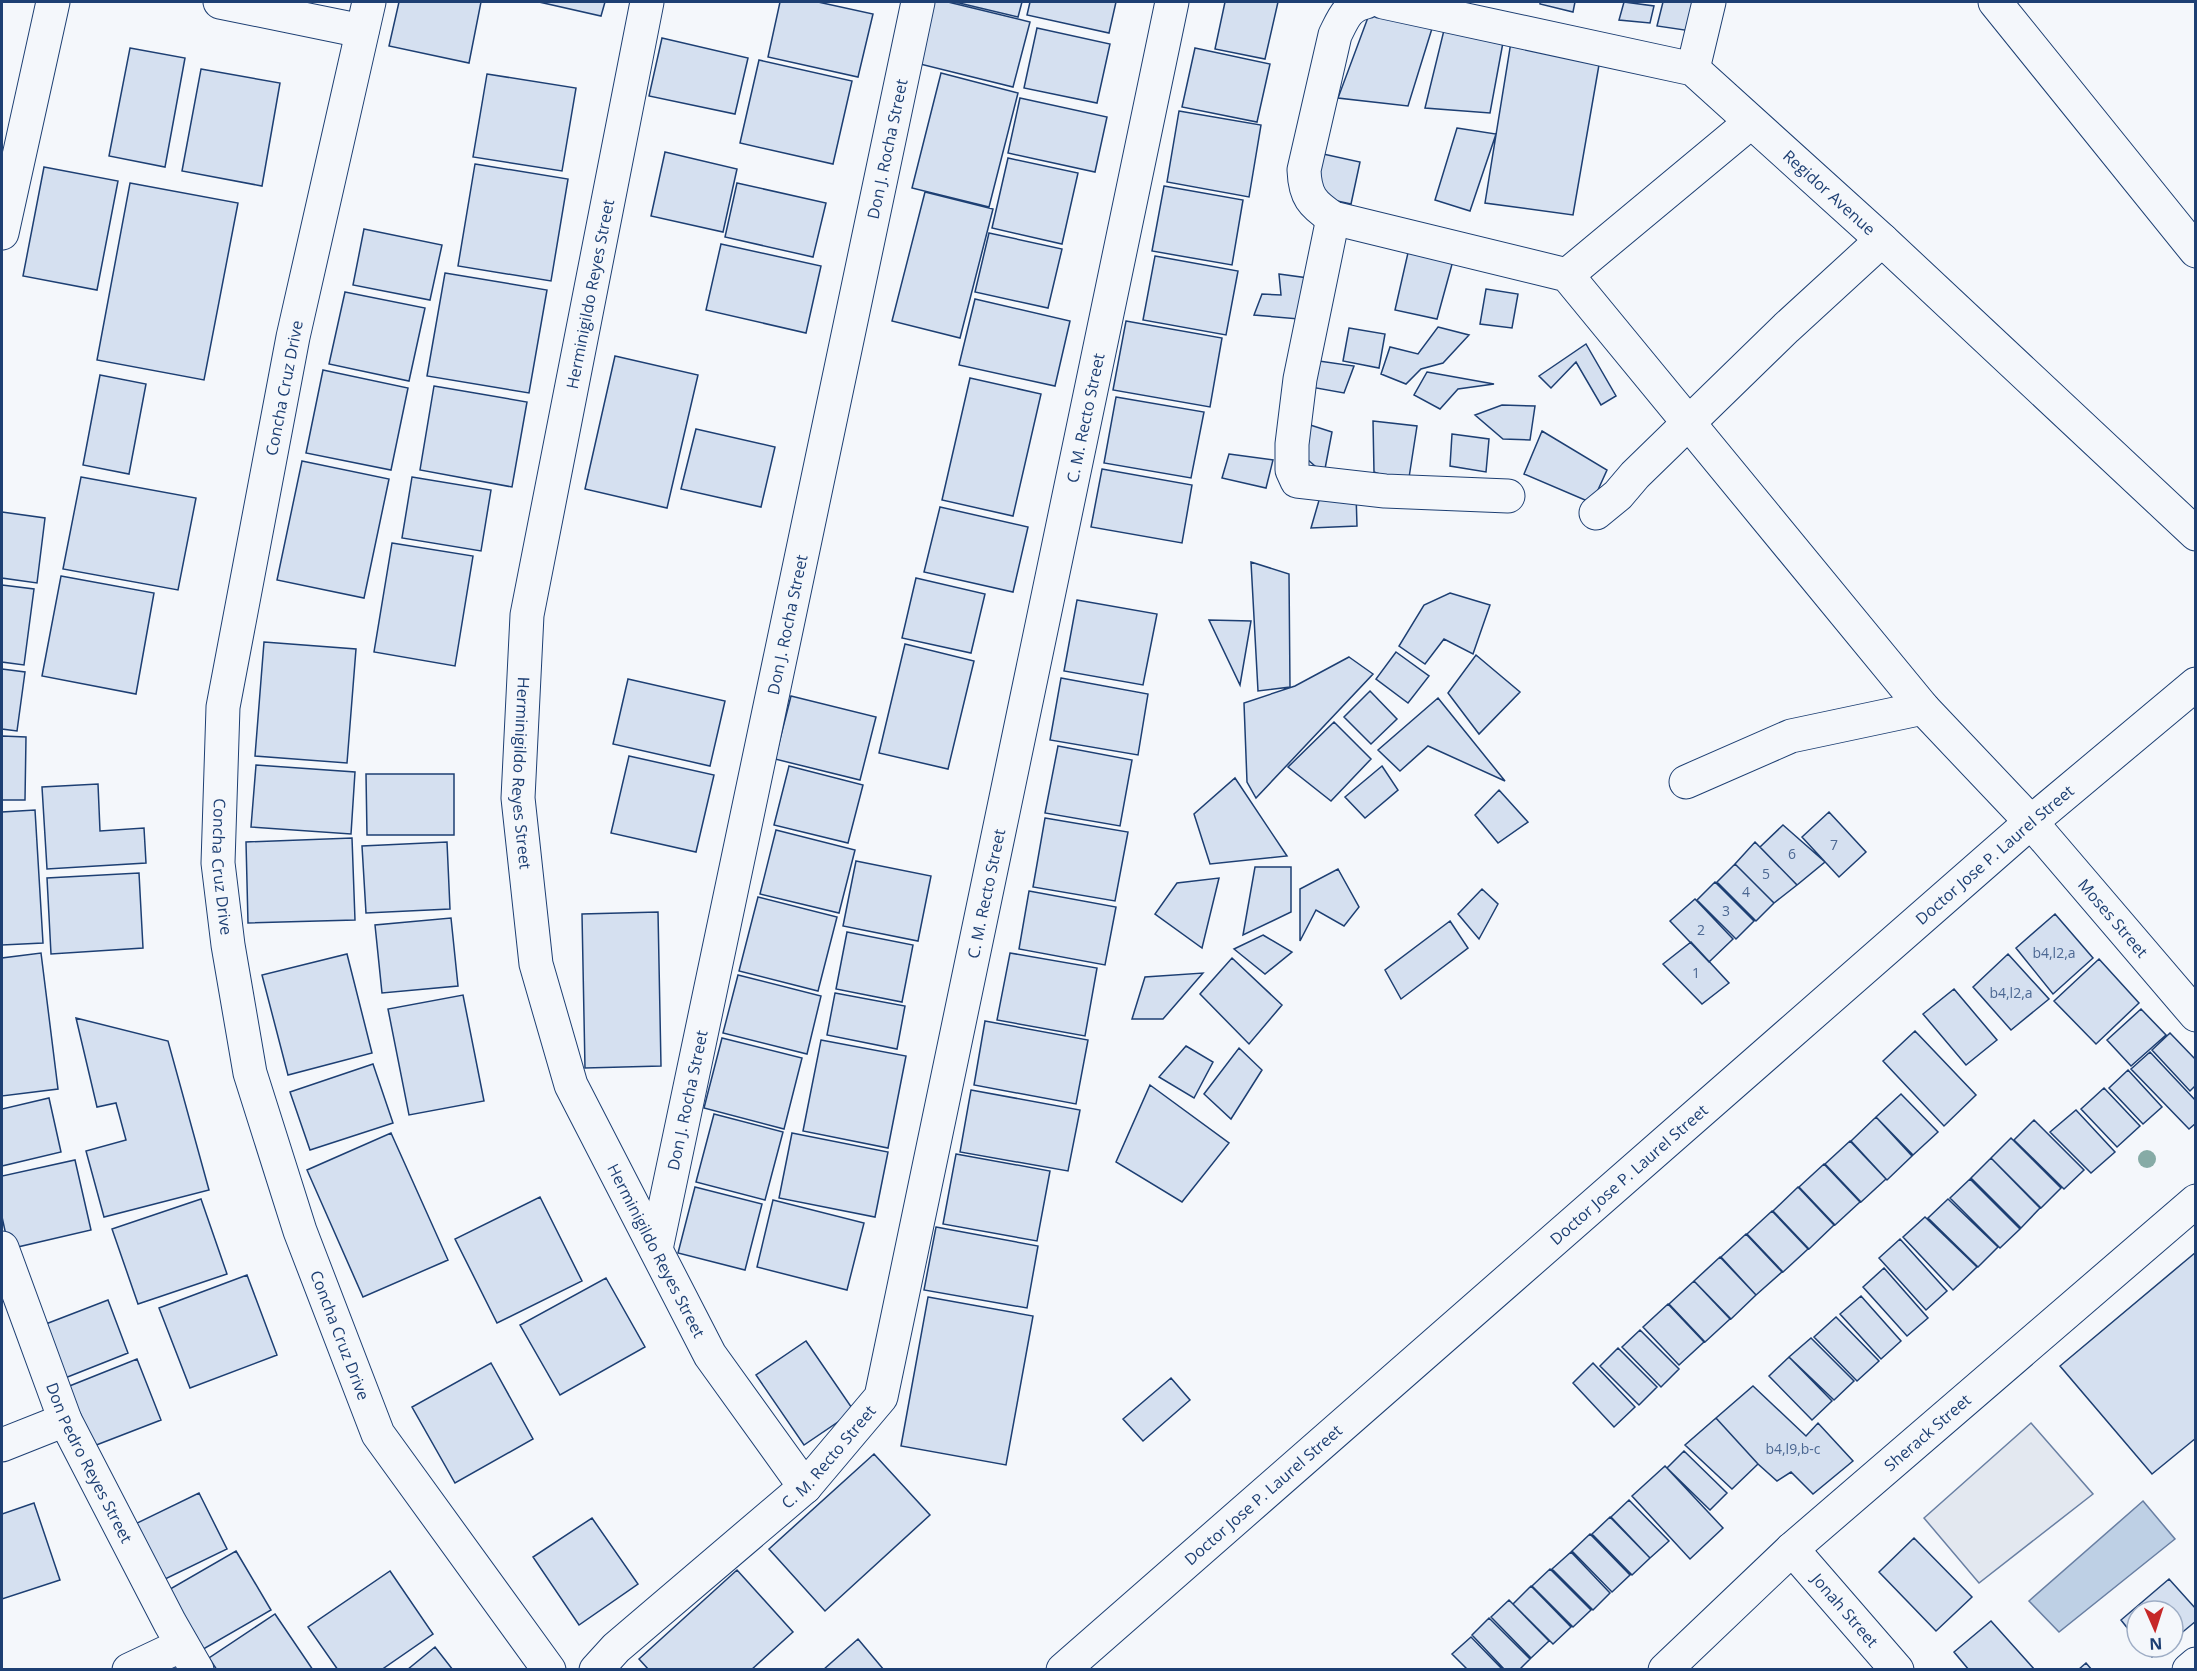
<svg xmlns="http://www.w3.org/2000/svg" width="2197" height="1671" font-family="'Open Sans',sans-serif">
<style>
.parking{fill:#e3e8f0;stroke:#687fa3;stroke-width:1.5}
.water{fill:#bed0e5;stroke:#687fa3;stroke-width:1.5}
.building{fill:#d5e0f0;stroke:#1d3f73;stroke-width:1.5}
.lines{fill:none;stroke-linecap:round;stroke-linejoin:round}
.minor-casing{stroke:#1d3f73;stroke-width:35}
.minor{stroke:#f4f7fb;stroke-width:33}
.tree{fill:#86aba6}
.labels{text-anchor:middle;stroke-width:4.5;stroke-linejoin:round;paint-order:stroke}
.number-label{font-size:14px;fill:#4b6792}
.street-label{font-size:16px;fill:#1d3f73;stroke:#f4f7fb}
</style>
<rect width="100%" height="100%" fill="#f4f7fb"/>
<path class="parking" d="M2031 1423 2093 1494 1979 1583 1924 1518Z"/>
<path class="water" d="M2143 1501 2175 1539 2059 1632 2029 1601Z"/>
<path class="building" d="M399 2H481L469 63 389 46Z
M539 2H605L601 16Z
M780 2H818L873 14 858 77 768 57Z
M932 2H948L1030 22 1013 87 916 63Z
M955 2H1022L1018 17Z
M1030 2H1116L1109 33 1027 15Z
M1225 2H1278L1265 59 1215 49Z
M1540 2H1575L1573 12 1540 4Z
M1624 2 1654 6 1650 23 1619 20Z
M1663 2H1694L1691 31 1657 26Z
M1370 12 1434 22 1408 106 1338 98Z
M1445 26 1504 37 1490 113 1425 108Z
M1037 28 1110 44 1097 103 1024 88Z
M662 38 748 58 735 114 649 96Z
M1511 42 1600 59 1573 215 1485 203Z
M130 48 185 58 165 167 109 156Z
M1195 48 1270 64 1257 122 1182 107Z
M759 60 852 81 833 164 740 143Z
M201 69 280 83 262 186 182 171Z
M941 73 1018 93 989 207 912 188Z
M487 74 576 88 562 171 473 157Z
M1020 98 1107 117 1095 172 1008 153Z
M1179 111 1261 125 1249 197 1167 182Z
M1457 128 1496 134 1470 211 1435 200Z
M665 152 737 169 723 232 651 216Z
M1314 152 1360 162 1351 204 1319 197Z
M1008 158 1078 173 1062 244 992 228Z
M475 164 568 179 551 281 458 266Z
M44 167 118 181 97 290 23 276Z
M130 183 238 203 204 380 97 360Z
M737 183 826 203 813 257 725 237Z
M1164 186 1243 200 1232 265 1152 251Z
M925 192 993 209 960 338 892 321Z
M364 229 442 245 430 300 353 285Z
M989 233 1062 249 1048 308 975 292Z
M721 244 821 266 806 333 706 310Z
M1410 244 1454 257 1437 319 1395 310Z
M1155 256 1238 271 1226 335 1143 320Z
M445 273 547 290 529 393 427 376Z
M1279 274 1308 278 1299 319 1254 315 1262 294 1281 295Z
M1486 289 1518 294 1512 328 1480 324Z
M345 292 425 308 409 381 329 364Z
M975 299 1070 321 1055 386 959 365Z
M1126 321 1222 338 1210 407 1113 390Z
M1438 327 1469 335 1443 363 1421 369 1406 384 1381 374 1390 347 1418 354Z
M1349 328 1385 334 1379 368 1343 361Z
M1586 344 1616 396 1601 405 1576 362 1551 388 1539 376Z
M615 356 698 375 667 508 585 489Z
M1312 360 1354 366 1344 393 1305 386Z
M323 370 408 388 391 470 306 453Z
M1427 372 1494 384 1458 389 1440 409 1414 395Z
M100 375 146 384 129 474 83 465Z
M970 378 1041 394 1013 516 942 500Z
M434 386 527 402 512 487 420 470Z
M1116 397 1204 412 1191 478 1104 463Z
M1502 405 1535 406 1530 440 1503 439 1475 415Z
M1373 421 1417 426 1408 484 1374 472Z
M1301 422 1332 432 1324 474 1298 451Z
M696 429 775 447 761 507 681 489Z
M1542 431 1607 470 1592 503 1524 474Z
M1452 434 1489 439 1486 472 1450 466Z
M1229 454 1273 460 1266 488 1222 478Z
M302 461 389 479 364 598 277 580Z
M1102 469 1192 485 1182 543 1091 527Z
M81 477 196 498 178 590 63 569Z
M412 477 491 490 481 551 402 538Z
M1322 490 1356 493 1357 526 1311 528Z
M940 507 1028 527 1013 592 924 572Z
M2 512 45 518 37 583 2 578Z
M392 543 473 556 455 666 374 652Z
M1251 562 1289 574 1290 687 1258 691Z
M61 576 154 593 136 694 42 676Z
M916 578 985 594 971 653 902 638Z
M2 585 34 589 24 665 2 662Z
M1450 593 1490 605 1473 654 1444 639 1425 664 1399 646 1424 605Z
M1077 600 1157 614 1143 685 1064 671Z
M1209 620 1251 621 1240 685Z
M264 642 356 649 347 763 255 756Z
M905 644 974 661 948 769 879 753Z
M1396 652 1429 676 1408 703 1376 679Z
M1476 655 1520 692 1479 734 1448 693Z
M1349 657 1373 674 1256 798 1247 782 1244 703 1295 686Z
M2 669 25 672 17 731 2 729Z
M1061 678 1148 694 1138 755 1050 740Z
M628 679 725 701 710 766 613 744Z
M1370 691 1397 719 1371 744 1344 717Z
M791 696 876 717 860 780 775 759Z
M1438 698 1505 781 1428 746 1400 771 1378 750Z
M1334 722 1371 759 1331 801 1288 767Z
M2 736 26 737 25 800H2Z
M1058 746 1132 760 1120 826 1045 813Z
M629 756 714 775 696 852 611 833Z
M256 765 355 772 351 834 251 827Z
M789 766 863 785 848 843 774 825Z
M1382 766 1398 790 1365 818 1345 797Z
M366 774H454V835H367Z
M1235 778 1287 856 1210 864 1194 814Z
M98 784 100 831 144 828 146 863 47 869 42 787Z
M1499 790 1528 822 1498 843 1475 815Z
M35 810 43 943 2 945V812Z
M1829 812 1866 852 1839 877 1802 837Z
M1045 818 1128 832 1115 901 1033 887Z
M1783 825 1825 862 1797 885 1760 847Z
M776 830 855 850 839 913 760 894Z
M352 838 355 920 248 923 246 842Z
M447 842 450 909 366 913 362 846Z
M1755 842 1797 885 1774 903 1735 864Z
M856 861 931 876 918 941 843 926Z
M1735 864 1774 903 1756 921 1717 882Z
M1255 867H1291V912L1243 935Z
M1338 869 1359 907 1344 926 1316 910 1300 941V889Z
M139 873 143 948 51 954 47 878Z
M1219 878 1202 948 1155 914 1177 883Z
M1715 882 1754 921 1736 939 1697 900Z
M1482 889 1498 904 1479 939 1458 914Z
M1029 891 1116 907 1105 965 1019 949Z
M758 897 837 917 818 991 739 971Z
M1695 899 1733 939 1709 962 1670 921Z
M658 912 661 1066 585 1068 582 914Z
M2055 914 2093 958 2053 994 2016 948Z
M451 918 458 986 382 993 375 925Z
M1450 921 1468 948 1401 999 1385 970Z
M847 932 913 945 902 1002 836 989Z
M1263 935 1292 952 1265 974 1234 949Z
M1691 942 1729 983 1702 1004 1663 964Z
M41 953 58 1089 2 1096V958Z
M1010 953 1097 968 1085 1036 997 1020Z
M347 954 372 1053 288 1075 262 975Z
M2008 954 2049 999 2011 1030 1973 987Z
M1232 958 1282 1005 1249 1044 1200 994Z
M2099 959 2139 1003 2096 1044 2054 1001Z
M1203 973 1163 1019H1132L1145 977Z
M738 975 821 996 807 1054 723 1033Z
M1954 989 1997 1040 1966 1065 1923 1014Z
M835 993 905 1006 897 1049 827 1035Z
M463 995 484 1101 409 1115 388 1009Z
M2141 1009 2166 1035 2131 1066 2107 1040Z
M76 1018 168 1041 209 1190 104 1217 86 1151 126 1140 116 1103 97 1107Z
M985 1021 1088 1040 1076 1104 974 1085Z
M1915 1031 1976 1095 1944 1126 1883 1061Z
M2170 1033 2196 1060V1085L2190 1091 2152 1050Z
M722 1038 802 1058 784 1129 704 1108Z
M821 1040 906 1056 888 1148 803 1131Z
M1186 1046 1213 1062 1194 1098 1159 1077Z
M1239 1048 1262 1070 1231 1119 1204 1094Z
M2150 1052 2196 1101V1123L2189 1129 2131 1069Z
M373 1064 393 1123 310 1150 290 1092Z
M2128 1070 2162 1107 2143 1124 2109 1088Z
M1150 1085 1229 1143 1182 1202 1116 1162Z
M2104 1088 2140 1126 2117 1147 2081 1109Z
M971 1090 1080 1110 1068 1171 960 1152Z
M1901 1094 1938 1132 1913 1155 1876 1117Z
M49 1098 61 1152 2 1166V1109Z
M2076 1110 2115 1152 2091 1173 2050 1132Z
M714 1114 783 1132 765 1200 696 1182Z
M1876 1117 1912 1156 1887 1180 1851 1141Z
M2034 1120 2084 1170 2064 1189 2014 1140Z
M391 1133 448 1260 363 1297 307 1170Z
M792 1133 888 1152 875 1217 779 1198Z
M2011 1138 2061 1188 2041 1208 1991 1158Z
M1850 1141 1886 1179 1861 1202 1825 1164Z
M956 1154 1050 1171 1037 1241 943 1224Z
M1991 1158 2040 1208 2021 1228 1971 1178Z
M75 1160 91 1230 9 1249 2 1217V1176Z
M1824 1164 1860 1202 1835 1225 1799 1187Z
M1970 1179 2020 1229 2000 1248 1950 1198Z
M695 1187 762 1204 745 1270 678 1253Z
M1798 1187 1834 1225 1809 1249 1773 1211Z
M540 1197 582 1281 497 1323 455 1239Z
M201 1199 227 1274 138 1304 112 1229Z
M1948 1199 1998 1247 1978 1267 1928 1218Z
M773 1200 864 1223 847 1290 757 1267Z
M1772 1211 1808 1249 1783 1272 1747 1234Z
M1925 1217 1977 1267 1953 1290 1903 1237Z
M936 1227 1038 1246 1027 1308 924 1290Z
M1746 1234 1782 1272 1756 1295 1721 1257Z
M1900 1239 1947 1291 1926 1310 1879 1258Z
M2196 1252V1438L2152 1474 2060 1366Z
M1720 1257 1756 1295 1731 1319 1694 1281Z
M1884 1268 1928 1318 1907 1336 1863 1287Z
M247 1275 277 1355 190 1388 159 1308Z
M606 1278 645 1347 560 1395 520 1325Z
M1694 1281 1730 1319 1705 1342 1669 1304Z
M1861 1296 1901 1341 1881 1359 1840 1314Z
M928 1297 1033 1316 1006 1465 901 1446Z
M108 1300 128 1353 60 1380 38 1327Z
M1668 1304 1704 1342 1679 1365 1643 1327Z
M1836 1317 1879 1361 1857 1381 1814 1337Z
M1640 1330 1679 1369 1661 1387 1622 1347Z
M1811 1338 1854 1381 1834 1400 1789 1357Z
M806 1341 854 1411 804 1445 756 1375Z
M1618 1348 1657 1387 1639 1405 1600 1366Z
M1789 1357 1832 1401 1812 1420 1769 1376Z
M137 1359 161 1420 86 1449 62 1389Z
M491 1363 533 1439 455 1483 412 1407Z
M1593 1363 1635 1407 1614 1427 1573 1383Z
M1171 1378 1190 1400 1143 1441 1123 1419Z
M1753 1386 1806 1436 1818 1423 1853 1461 1813 1494 1791 1472 1777 1481 1758 1464 1716 1418Z
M1716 1418 1758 1464 1732 1489 1685 1445Z
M1684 1451 1727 1493 1710 1510 1667 1468Z
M874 1454 930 1515 825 1611 769 1549Z
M1665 1466 1723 1528 1690 1559 1632 1496Z
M199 1493 227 1549 159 1582 131 1526Z
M1629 1500 1669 1541 1650 1558 1611 1517Z
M34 1503 60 1580 2 1599V1514Z
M1610 1517 1650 1558 1632 1575 1592 1534Z
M592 1518 638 1584 579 1625 533 1557Z
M1590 1534 1630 1575 1612 1592 1572 1551Z
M1914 1538 1972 1597 1936 1631 1879 1572Z
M236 1551 271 1610 200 1651 165 1592Z
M1571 1552 1610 1593 1593 1610 1552 1569Z
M1550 1569 1591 1610 1573 1627 1532 1586Z
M737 1570 793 1632 751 1670H649L639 1659Z
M390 1571 433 1634 381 1670H338L308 1627Z
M2169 1579 2196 1609V1621L2173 1640V1611H2137V1640L2121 1620Z
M1531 1586 1571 1627 1553 1644 1513 1604Z
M1509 1600 1549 1641 1531 1658 1491 1617Z
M275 1614 313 1670H217L209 1658Z
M1489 1618 1530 1659 1519 1670H1505L1472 1635Z
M1991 1621 2035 1670H1969L1954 1652Z
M1471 1637 1503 1670H1468L1452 1654Z
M858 1639 884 1670H823Z
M435 1647 453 1670H407Z
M2143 1647H2164L2152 1657Z
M2086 1663 2092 1670H2078Z"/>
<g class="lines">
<defs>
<g id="minor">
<path d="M220 2 362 31"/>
<path id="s1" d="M369 2 293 337 223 707 218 863 228 945 250 1073 300 1231 378 1434 549 1670"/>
<path id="s2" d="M647 2 527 615 518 798 536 964 571 1085 710 1355 805 1487"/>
<path id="s3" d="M1366 2C1347 6 1343 19 1335 35L1304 170C1305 196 1312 204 1333 218L1567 275 1923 708 2031 822 2196 1015"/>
<path id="s4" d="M1383 2 1693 69 1882 240 2196 534"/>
<path d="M1995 2 2196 251"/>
<path d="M1693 69 1709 2"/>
<path d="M1333 218 1300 379 1292 444V470L1297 481 1385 491 1508 496"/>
<path d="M2 233 53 2"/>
<path d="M1567 275 1751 122"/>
<path d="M1596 513 1618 495 1635 475 1786 328 1882 240"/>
<path d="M1686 782 1791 736 1923 708"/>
<path id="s5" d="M2 1248 65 1420 170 1623 197 1670"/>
<path id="s6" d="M656 1249 918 2"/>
<path d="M2 1445 65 1420"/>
<path id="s7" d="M1792 1549 1897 1670"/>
<path d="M129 1670 182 1645"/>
<path id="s8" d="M596 1670 616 1648 805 1487 881 1397 1172 2"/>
<path id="s9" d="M1063 1670 2031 822 2196 684"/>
<path id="s10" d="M1665 1670 1792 1549 2196 1201"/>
<path d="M2189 1670 2196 1664"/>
</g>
</defs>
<use href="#minor" class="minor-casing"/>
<use href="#minor" class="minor"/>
</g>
<circle class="tree" cx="2147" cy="1159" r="9"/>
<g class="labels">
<g class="number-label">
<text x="1834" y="850">7</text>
<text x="1792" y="859">6</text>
<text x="1766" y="879">5</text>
<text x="1746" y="897">4</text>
<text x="1726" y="916">3</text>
<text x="1701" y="935">2</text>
<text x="2054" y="958">b4,l2,a</text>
<text x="1696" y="978">1</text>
<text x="2011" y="998">b4,l2,a</text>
<text x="1793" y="1454">b4,l9,b-c</text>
</g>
<g class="street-label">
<text dy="6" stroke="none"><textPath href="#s6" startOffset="1124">Don J. Rocha Street</textPath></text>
<text dy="6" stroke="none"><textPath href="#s4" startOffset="501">Regidor Avenue</textPath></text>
<text transform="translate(590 294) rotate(-79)" y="6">Herminigildo Reyes Street</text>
<text transform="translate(284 388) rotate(-79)" y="6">Concha Cruz Drive</text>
<text dy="6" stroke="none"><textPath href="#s8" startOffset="1396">C. M. Recto Street</textPath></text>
<text dy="6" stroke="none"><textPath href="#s6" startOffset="638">Don J. Rocha Street</textPath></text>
<text dy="6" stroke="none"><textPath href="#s2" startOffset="783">Herminigildo Reyes Street</textPath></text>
<text dy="6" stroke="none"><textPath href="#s9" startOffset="1238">Doctor Jose P. Laurel Street</textPath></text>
<text dy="6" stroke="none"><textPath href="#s1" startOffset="880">Concha Cruz Drive</textPath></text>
<text dy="6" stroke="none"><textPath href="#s8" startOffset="910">C. M. Recto Street</textPath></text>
<text dy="6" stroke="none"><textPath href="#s3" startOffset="1330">Moses Street</textPath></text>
<text dy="6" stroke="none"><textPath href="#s6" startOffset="152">Don J. Rocha Street</textPath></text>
<text dy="6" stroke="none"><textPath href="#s9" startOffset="752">Doctor Jose P. Laurel Street</textPath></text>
<text dy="6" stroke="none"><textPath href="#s2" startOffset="1287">Herminigildo Reyes Street</textPath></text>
<text dy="6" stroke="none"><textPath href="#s1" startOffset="1366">Concha Cruz Drive</textPath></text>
<text dy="6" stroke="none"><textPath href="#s10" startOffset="354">Sherack Street</textPath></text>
<text dy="6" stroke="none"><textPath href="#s8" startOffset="316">C. M. Recto Street</textPath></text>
<text dy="6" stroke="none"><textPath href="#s5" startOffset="232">Don Pedro Reyes Street</textPath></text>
<text dy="6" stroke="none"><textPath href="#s9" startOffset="266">Doctor Jose P. Laurel Street</textPath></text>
<text dy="6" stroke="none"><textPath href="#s7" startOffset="81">Jonah Street</textPath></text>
</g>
</g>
<rect width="2197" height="1671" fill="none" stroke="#1d3f73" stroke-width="6"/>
<g transform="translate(2155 1629) rotate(177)"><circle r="28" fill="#f4f7fb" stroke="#9eadc5" stroke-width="1.5"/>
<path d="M0-4.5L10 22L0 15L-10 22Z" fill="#c62828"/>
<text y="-9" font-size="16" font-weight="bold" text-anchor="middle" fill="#1d3f73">N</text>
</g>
</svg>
